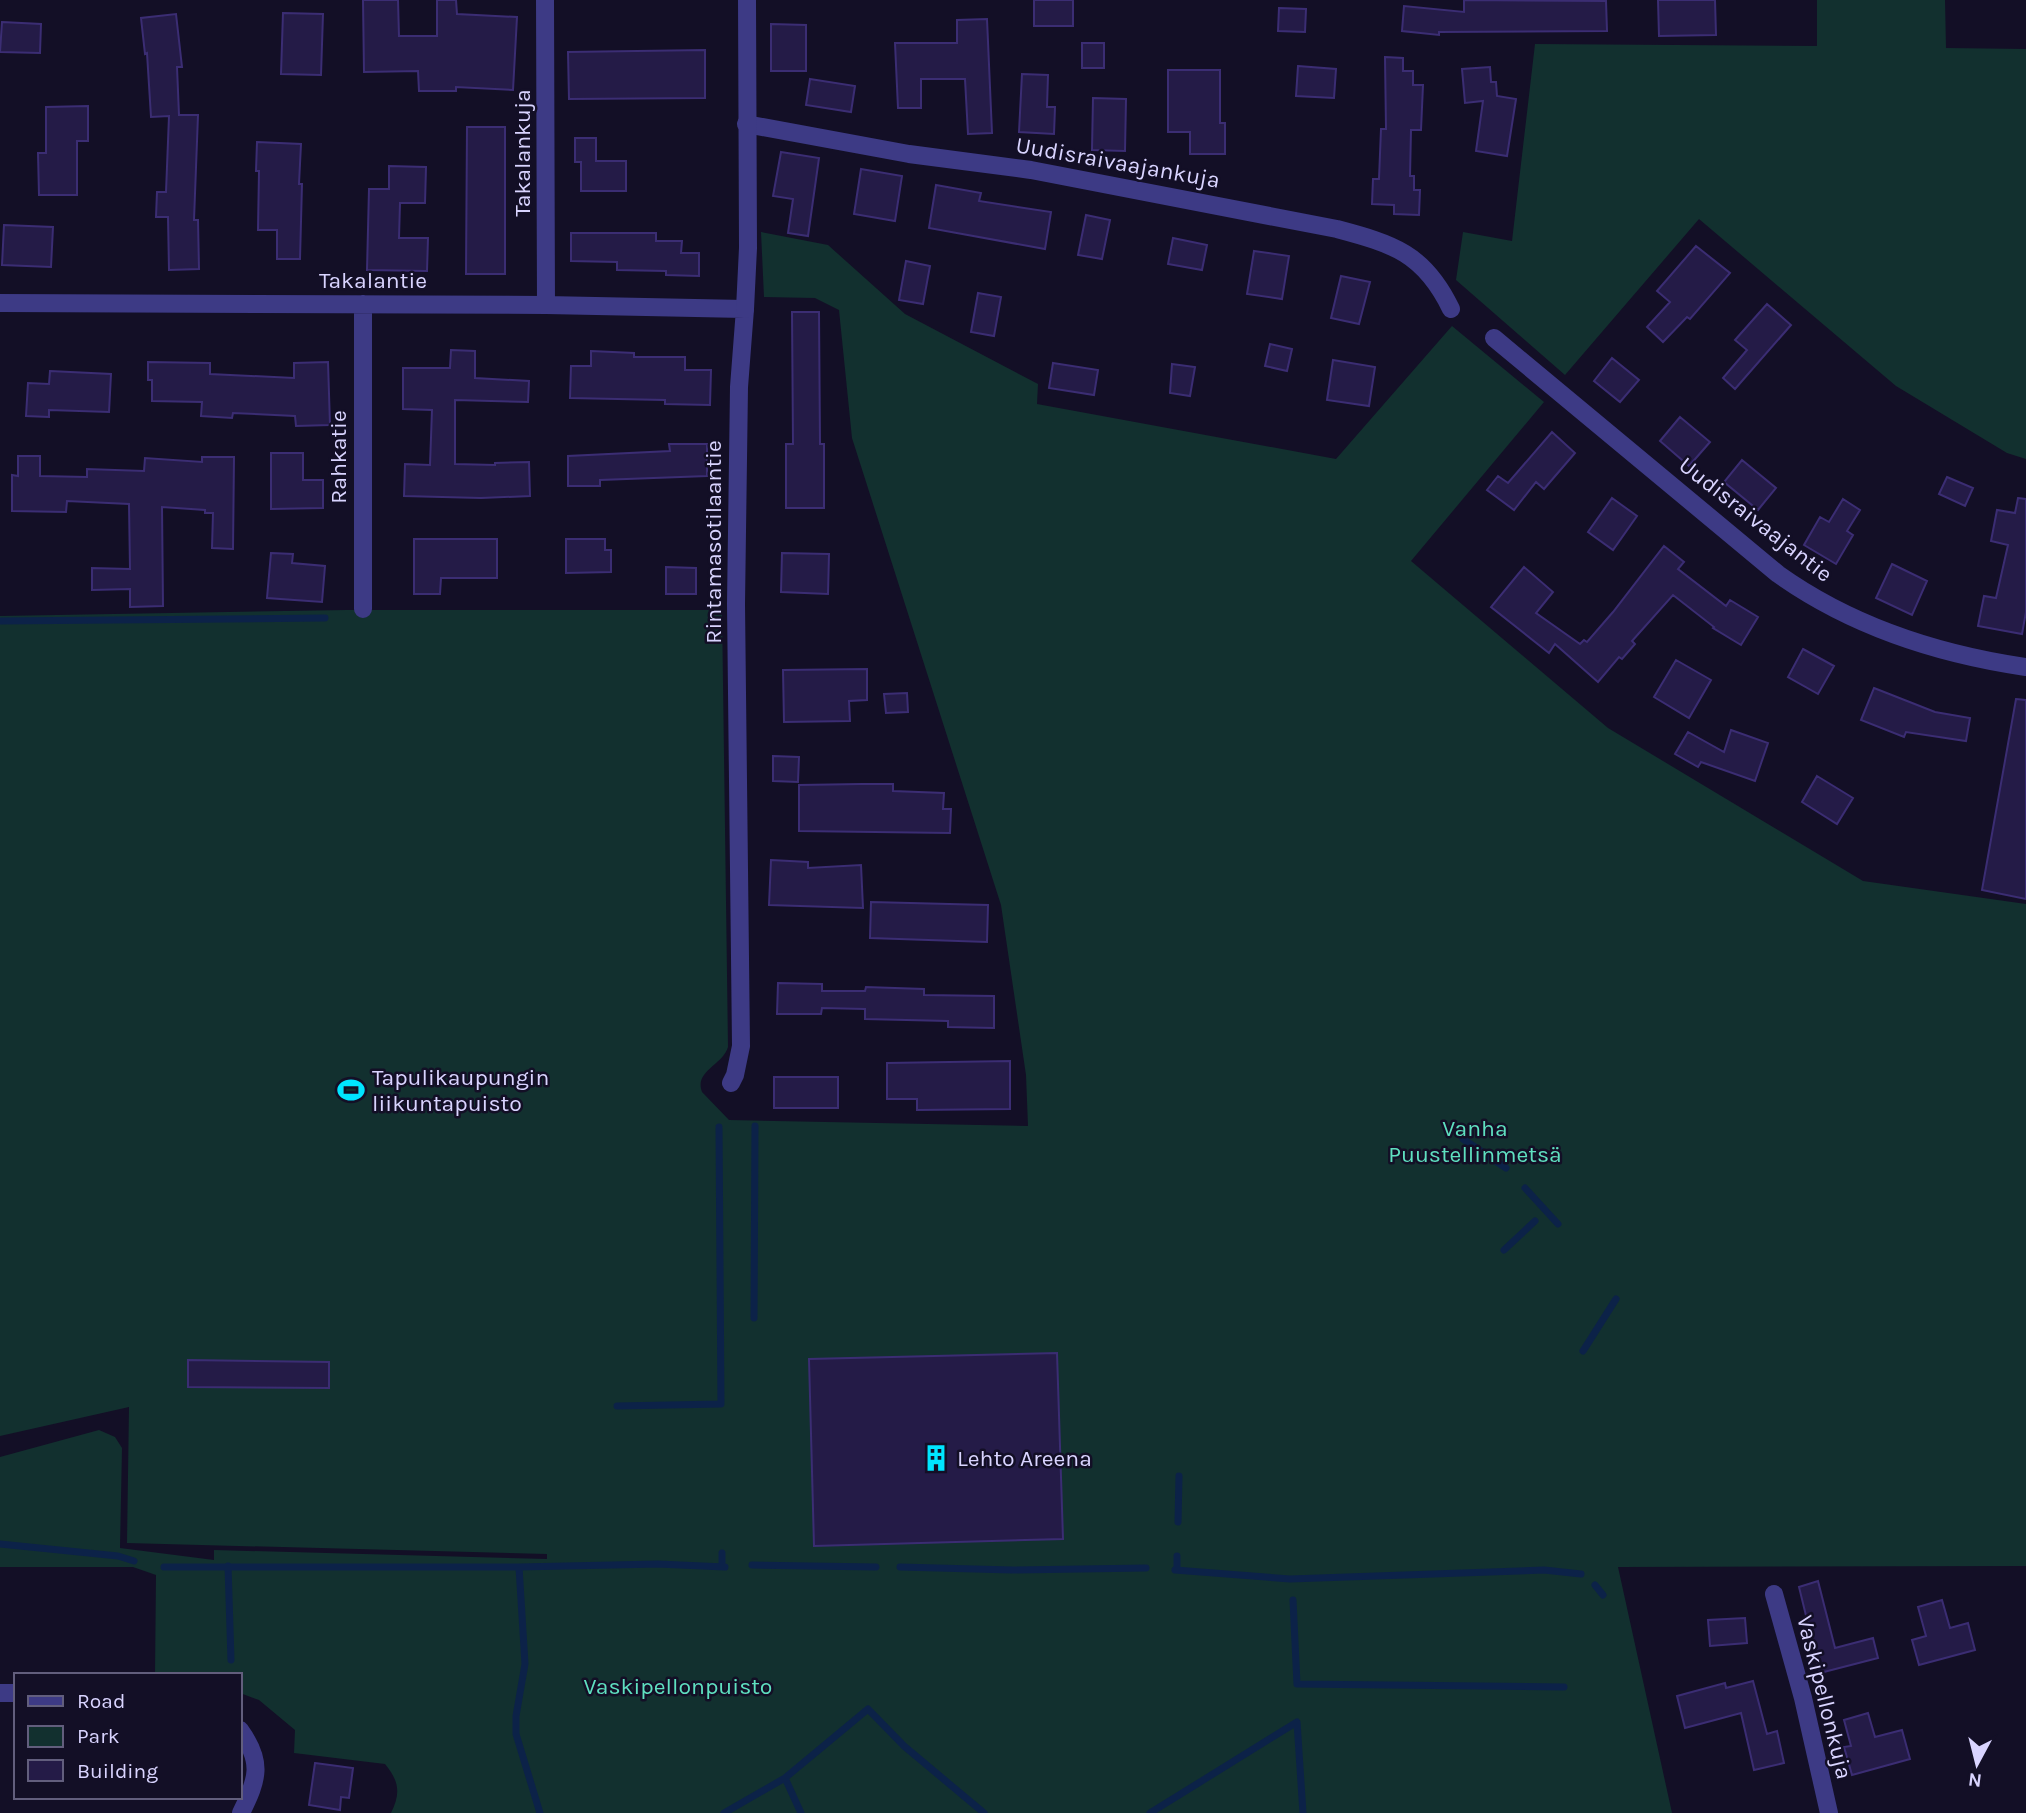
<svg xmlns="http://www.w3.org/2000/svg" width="2026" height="1813" font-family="Karla,sans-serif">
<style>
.green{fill:#12302f}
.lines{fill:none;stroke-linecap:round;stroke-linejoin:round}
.stream{stroke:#0c2248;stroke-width:7}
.building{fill:#241b47;stroke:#3b2d73;stroke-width:2}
.minor{stroke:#3d3a85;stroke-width:18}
.tertiary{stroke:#3d3a85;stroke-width:18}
.labels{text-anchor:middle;stroke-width:5;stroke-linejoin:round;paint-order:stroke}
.street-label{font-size:23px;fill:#d9d4ff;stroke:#130f26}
.poi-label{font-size:23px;fill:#d9d4ff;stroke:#130f26;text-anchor:start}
.park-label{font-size:23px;fill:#5fe0c0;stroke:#130f26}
</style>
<rect width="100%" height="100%" fill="#130f26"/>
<path class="green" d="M1817 0H1945L1946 48 2026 49V459L2007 453 1896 386 1699 219 1565 375 1456 280 1463 232 1512 241 1535 44 1817 46Z
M761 232 828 245 905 314 1038 384 1037 404 1336 459 1452 326 1544 402 1411 561 1608 728 1863 881 2026 904V1566L1618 1567 1672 1813H391C401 1793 399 1781 385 1764L294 1753 295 1730 259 1700 240 1693V1675H155L156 1575 133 1567H0V1457L99 1430 115 1437 122 1448 120 1548 214 1560V1550L547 1559V1554L127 1543 129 1407 0 1436V616L347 610H722L728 1047C723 1065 694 1071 702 1092L729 1120 1028 1126 1026 1075 1001 905 852 438 839 310 815 298 764 297Z"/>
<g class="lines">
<path class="stream" d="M0 621 325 618
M1463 1139 1506 1168
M1525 1188 1558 1224
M1504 1250 1535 1221
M754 1318 755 1126
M1583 1351 1616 1299
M617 1406 721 1404 719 1127
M1178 1522 1179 1476
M0 1544 118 1556 134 1561
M722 1553V1567
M1177 1556V1570
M752 1565 876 1567
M228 1566 231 1660
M164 1567H519L658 1564 725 1567
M519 1567 525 1664 516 1716V1734L540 1813
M900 1567 1012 1570 1146 1568
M1175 1570 1290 1579 1544 1570 1581 1574
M1595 1585 1603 1595
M1293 1600 1297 1684 1564 1687
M785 1778 801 1813
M724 1813 785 1778 868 1709 904 1746 984 1813
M1150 1813 1297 1722 1303 1813"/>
</g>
<path class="building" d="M363 0H398L399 36H437V0H456L457 14 517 17 513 90 456 87V91H419L418 71 364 72Z
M1034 0H1073V26H1034Z
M1464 0 1606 1 1607 31 1439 32V35L1402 31 1404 6 1464 12Z
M1658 0H1715L1716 35 1659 36Z
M1279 8 1306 9 1305 32 1278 31Z
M283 13 323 14 321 75 281 74Z
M176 14 182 67H177L179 115H198L194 220H198L199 269 169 270 168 217H156L157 192H166L169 116 151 117 147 53 145 54 141 18Z
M987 19 992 133 968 134 965 79H921V108H898L895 43H957V20Z
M2 22 41 24 40 53 0 52Z
M771 24 806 25V71H771Z
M1082 43H1104V68H1082Z
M705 50V98L569 99 568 52Z
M1385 57 1403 58V71H1413V85H1423L1421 130H1411L1410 176H1414V190H1420L1419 215 1394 214V205L1372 204 1373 179H1379L1381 129H1386Z
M1298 66 1336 69 1334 98 1296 96Z
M1490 67 1491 82H1496L1497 96 1516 99 1507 156 1476 151 1483 101 1465 103 1462 69Z
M1168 70H1220V123H1225V154H1190V132H1168Z
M1022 74 1048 75 1047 107H1055L1054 134 1019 132Z
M810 79 855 86 851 112 806 105Z
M1093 98 1126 99 1125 151 1092 150Z
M88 106V141H77V195H39L38 153H46V107Z
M467 127H505V274H466Z
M575 138H596V161H626V191H581V162H575Z
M257 142 301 144 299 184H302L300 259H277V230H258L259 171H256Z
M781 152 819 158 808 236 788 233 793 199 773 196Z
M389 166 426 167 425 203H400L399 238H428L427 271 367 270 369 189H389Z
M861 169 902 176 895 221 854 214Z
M936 185 981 193 979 201 1051 212 1045 249 929 228Z
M1086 215 1110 220 1102 259 1078 255Z
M4 225 53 227 51 267 2 265Z
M571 233H656V241H682L681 253H699V276L666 275V271L617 270V262L571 261Z
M1173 238 1207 245 1202 270 1168 264Z
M1696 246 1730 273 1690 319 1687 317 1663 342 1647 327 1670 302 1657 291Z
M1254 251 1289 256 1282 299 1247 294Z
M906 261 930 266 923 304 899 300Z
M1341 276 1370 282 1359 324 1331 318Z
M978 293 1001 297 994 336 971 332Z
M1767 304 1791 325 1735 389 1723 378 1747 350 1735 340Z
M792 312H819L820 444H824V508H786V444H793Z
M1270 344 1292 349 1287 371 1265 366Z
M451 350 475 351V378L529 381 528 402 455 400V464L495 465V463L529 462 530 496 481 498 404 496 405 464 430 465 432 410 403 409V368H450Z
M591 351 634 353V357H685V370H711L710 405 665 404V400L570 398 571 366H591Z
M1612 358 1639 380 1620 402 1594 381Z
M1333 360 1375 367 1369 406 1327 400Z
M148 362 210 363V374L294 378V363L328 362 330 425 296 426 295 416 233 413 232 418 201 416 202 402 152 401V380H148Z
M1053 363 1098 370 1094 395 1049 388Z
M1172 364 1195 367 1190 396 1170 393Z
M50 371 111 374 109 412 49 410V417L26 416 28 383 49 384Z
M1680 417 1710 442 1689 466 1660 441Z
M1552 432 1575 453 1544 489 1536 482 1514 510 1487 490 1498 476 1508 483Z
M669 444H707V476L600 480V486H568V456L670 451Z
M271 453H303V480H323V508L271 509Z
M18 456H40V476L87 477V469L144 471 145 458 202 462V457H234L233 549 212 548 213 513H205V510L162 507 163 606 130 607V589L92 590V568L130 569 129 504 67 501 66 512 12 511V475L18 476Z
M1742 460 1776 488 1758 510 1724 482Z
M1947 477 1973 488 1965 506 1939 494Z
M1612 498 1637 516 1613 550 1588 532Z
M2018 498 2026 499V612L2022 634 1978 626 1984 596 1996 598 2008 545 1991 541 1997 510 2015 513Z
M1843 499 1860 510 1847 531 1853 535 1836 564 1804 545 1820 517 1829 522Z
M414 539H497V578H441L440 594H414Z
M566 539H605V550H611V572L566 573Z
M1664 546 1684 562 1678 569 1726 606 1730 600 1758 617 1741 645 1713 628 1714 627 1673 595 1632 641 1635 644 1622 659 1619 657 1598 682 1555 644 1549 653 1491 607 1524 567 1553 592 1536 613 1580 644 1584 640 1587 642 1613 612Z
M271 553 293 554 292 563 325 566 322 602 267 598Z
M782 553 829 554 828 594 781 592Z
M1892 564 1927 581 1912 615 1876 598Z
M666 567 696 568V594H666Z
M1803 649 1834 666 1818 694 1788 677Z
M1676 660 1711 680 1689 718 1654 697Z
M867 669V700L849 701 850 721 784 722 783 670Z
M1874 688 1935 712 1970 718 1966 741 1906 732 1904 737 1861 720Z
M907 693 908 712 886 713 884 694Z
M2016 699 2026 700V899L1982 890Z
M1731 730 1768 743 1755 781 1701 762 1698 767 1675 754 1688 732 1724 752Z
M773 756 799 757 798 782 773 781Z
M1817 776 1853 798 1837 824 1802 802Z
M861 784H893V791L944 793 943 809H951L950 833 799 831V785Z
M771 860 808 862V868L861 865 863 908 769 905Z
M871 902 988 905 987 942 870 938Z
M778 983 822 984V991H865L866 987 924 989V995L994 996V1028L948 1027V1021L865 1019V1009L822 1008 821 1014H777Z
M1010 1061V1109L917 1110V1099H887V1063Z
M774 1077H838V1108H774Z
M1057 1353 1063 1539 814 1546 809 1359Z
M188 1360 329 1362V1388L188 1387Z
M1818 1581 1835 1648 1873 1638 1878 1658 1820 1673 1799 1587Z
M1942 1600 1950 1628 1968 1623 1975 1650 1919 1665 1912 1640 1926 1636 1918 1607Z
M1745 1618 1747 1643 1710 1646 1708 1620Z
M1753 1681 1767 1734 1777 1731 1784 1763 1754 1770 1741 1713 1685 1728 1677 1696 1725 1683 1726 1688Z
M1868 1713 1875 1737 1902 1730 1910 1759 1852 1775 1844 1747 1851 1746 1844 1720Z
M315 1763 353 1768 349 1798 341 1797 340 1810 309 1805Z"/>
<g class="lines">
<path class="minor" d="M545 0 546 305
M746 124 909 154 1031 170 1337 229C1393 244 1424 253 1451 309
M0 303 546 305 745 309 739 387 736 604 741 1046 735 1075 731 1083
M1494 338 1778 574C1851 626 1937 654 2026 667
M363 609V304
M1774 1594 1803 1698 1829 1813
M0 1693H16
M240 1730C263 1762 258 1779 241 1813"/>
<path class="tertiary" d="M745 309 748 248 747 0"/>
</g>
<defs>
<symbol id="stadium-bare" viewBox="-9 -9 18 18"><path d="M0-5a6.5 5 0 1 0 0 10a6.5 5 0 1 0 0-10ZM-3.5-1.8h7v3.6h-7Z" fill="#00e5ff" stroke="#130f26" stroke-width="2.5" paint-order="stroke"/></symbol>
<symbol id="building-bare" viewBox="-9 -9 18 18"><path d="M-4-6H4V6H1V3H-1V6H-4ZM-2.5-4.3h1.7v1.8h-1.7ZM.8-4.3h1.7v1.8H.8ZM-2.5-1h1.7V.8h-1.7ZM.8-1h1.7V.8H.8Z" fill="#00e5ff" stroke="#130f26" stroke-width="2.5" paint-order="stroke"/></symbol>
</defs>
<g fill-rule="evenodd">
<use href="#stadium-bare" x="332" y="1071" width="38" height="38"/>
<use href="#building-bare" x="917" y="1439" width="38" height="38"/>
</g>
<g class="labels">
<g class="street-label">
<text transform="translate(522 153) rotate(-90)" y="8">Takalankuja</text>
<text transform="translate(1118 162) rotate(10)" y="8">Uudisraivaajankuja</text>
<text x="373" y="288">Takalantie</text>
<text transform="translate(338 457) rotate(-90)" y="8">Rahkatie</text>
<text transform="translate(1756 519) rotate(38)" y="8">Uudisraivaajantie</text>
<text transform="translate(713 542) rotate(-90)" y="8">Rintamasotilaantie</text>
<text transform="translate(1825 1697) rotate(76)" y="8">Vaskipellonkuja</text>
</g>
<g class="poi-label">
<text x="372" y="1085">Tapulikaupungin<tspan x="372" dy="26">liikuntapuisto</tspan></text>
<text x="957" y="1466">Lehto Areena</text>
</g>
<g class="park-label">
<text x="1475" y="1136">Vanha<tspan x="1475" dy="26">Puustellinmetsä</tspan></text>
<text x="678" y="1694">Vaskipellonpuisto</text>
</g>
</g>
<rect x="14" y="1673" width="228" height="126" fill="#130f26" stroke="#625e7d" stroke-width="2"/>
<rect x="28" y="1696" width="35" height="10" fill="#3d3a85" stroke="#625e7d" stroke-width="2"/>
<text x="77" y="1708" font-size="21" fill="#d9d4ff">Road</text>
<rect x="28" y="1726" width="35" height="21" fill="#12302f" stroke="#625e7d" stroke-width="2"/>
<text x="77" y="1743" font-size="21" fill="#d9d4ff">Park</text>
<rect x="28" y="1760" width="35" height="21" fill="#241b47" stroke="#625e7d" stroke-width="2"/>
<text x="77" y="1778" font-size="21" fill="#d9d4ff">Building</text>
<g transform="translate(1977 1764) rotate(187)" stroke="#130f26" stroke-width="5" paint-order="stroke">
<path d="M0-5L12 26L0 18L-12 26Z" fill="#d9d4ff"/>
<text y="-10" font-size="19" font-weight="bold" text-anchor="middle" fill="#d9d4ff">N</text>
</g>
</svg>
